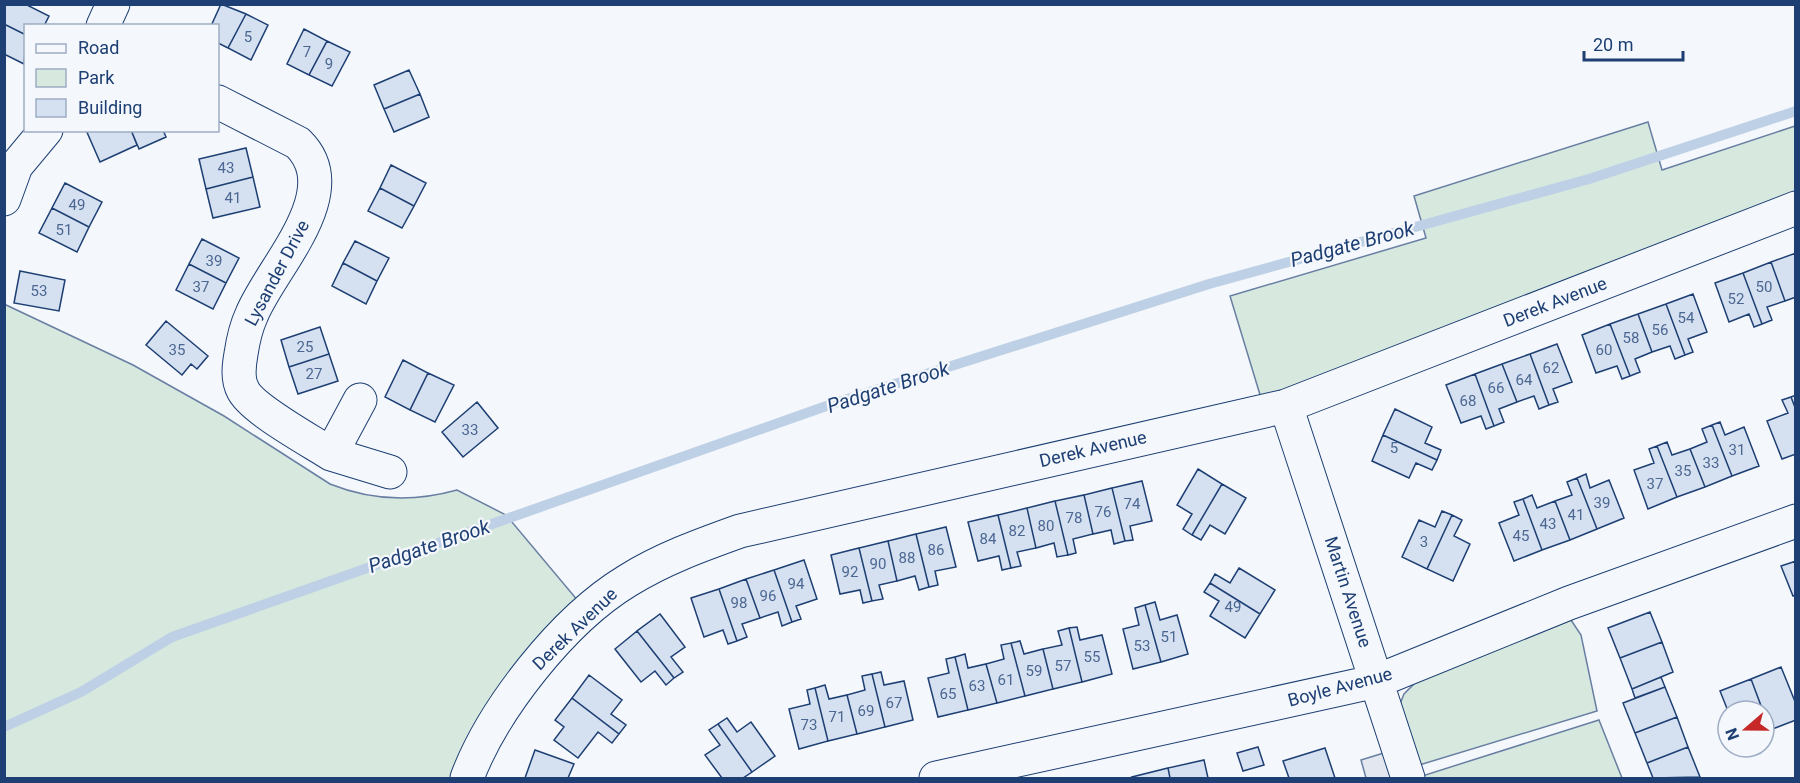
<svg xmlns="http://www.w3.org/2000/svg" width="1800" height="783" font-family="Roboto,sans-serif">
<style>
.green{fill:#d7e8df;stroke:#687fa3;stroke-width:1.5}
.parking{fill:#e3e8f0;stroke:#687fa3;stroke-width:1.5}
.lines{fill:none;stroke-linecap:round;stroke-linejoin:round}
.stream{stroke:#bed0e5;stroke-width:10}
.building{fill:#d5e0f0;stroke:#1d3f73;stroke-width:1.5}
.minor-casing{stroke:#1d3f73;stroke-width:35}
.minor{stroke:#f4f7fb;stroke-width:33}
.labels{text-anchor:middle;stroke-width:4.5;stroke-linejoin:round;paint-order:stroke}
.number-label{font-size:15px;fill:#4b6792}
.street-label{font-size:18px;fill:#1d3f73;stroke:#f4f7fb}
.water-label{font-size:20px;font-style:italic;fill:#1d3f73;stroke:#f4f7fb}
</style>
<rect width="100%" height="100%" fill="#f4f7fb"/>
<path class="green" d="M1648 122 1662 170 1795 126V194L1261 398 1230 296 1426 238 1414 196Z
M4 304 133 365 224 416 330 484C372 501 414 502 457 490L506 515 579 602 450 778H5Z
M1571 620 1581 635 1597 711 1416 766 1400 704 1404 694 1419 679Z
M1599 720 1622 778H1420L1419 777Z"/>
<path class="parking" d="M1387 752 1395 778H1366L1361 760Z"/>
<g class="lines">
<path class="stream" d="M4 727 81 692 172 637 832 404 1209 284 1589 179 1796 111"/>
</g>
<path class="building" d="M4 4H25L49 16 44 26H26V35L4 24Z
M221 4 246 14 228 48 218 43V26H211Z
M246 14 268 25 251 60 228 48Z
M4 24 26 35 24 64 4 54Z
M304 29 327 41 309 75 287 64Z
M327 41 350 52 332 86 309 75Z
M409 70 420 94 384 109 374 85Z
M420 94 429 117 394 132 384 109Z
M86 130H131L137 145 100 162Z
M131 130H163L166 137 139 149Z
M246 148 253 177 206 189 199 159Z
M391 165 426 183 414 206 380 188Z
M253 177 260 207 213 218 206 189Z
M65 183 102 202 89 227 52 208Z
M380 188 414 206 402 228 368 211Z
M52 208 89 227 77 252 39 233Z
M202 239 239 258 226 283 189 264Z
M355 241 389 258 377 281 343 263Z
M1796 253V297L1785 301 1771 262Z
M1771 262 1785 301 1767 307 1772 320 1762 324 1743 273Z
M343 263 377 281 366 304 332 286Z
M189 264 226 283 213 309 176 290Z
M20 271 65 280 59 311 14 303Z
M1743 273 1762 324 1754 327 1749 314 1729 322 1715 283Z
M1693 294 1707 332 1688 339 1693 352 1685 355 1666 304Z
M1666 304 1685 355 1675 359 1670 346 1652 352 1638 314Z
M1638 314 1652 352 1635 359 1640 372 1630 376 1610 324Z
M166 321 208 356 197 369 191 364 182 375 146 345Z
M1610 324 1630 376 1622 379 1617 366 1596 373 1582 335Z
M320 327 329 354 289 367 281 340Z
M1557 344 1572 382 1553 389 1558 402 1549 405 1530 354Z
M329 354 338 381 298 394 289 367Z
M1530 354 1549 405 1539 409 1534 396 1517 402 1502 364Z
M403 360 428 373 410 410 385 397Z
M1502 364 1517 402 1499 409 1504 422 1494 426 1475 374Z
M428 373 454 385 435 422 410 410Z
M1475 374 1494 426 1486 429 1481 416 1461 423 1446 385Z
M1796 395V410L1791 397Z
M1791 397 1796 410V454L1782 459 1767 421 1788 413 1782 400Z
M477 402 498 428 463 457 442 432Z
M1395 409 1432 427 1425 443 1441 450 1437 460 1383 435Z
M1720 422 1725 435 1744 427 1759 466 1732 476 1712 425Z
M1712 425 1732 476 1705 487 1690 449 1707 442 1702 429Z
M1383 435 1437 460 1432 470 1416 463 1409 478 1372 461Z
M1667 442 1672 455 1690 449 1705 487 1677 497 1657 446Z
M1657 446 1677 497 1648 509 1634 470 1654 463 1649 449Z
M1198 469 1222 484 1192 535 1183 529 1192 514 1177 505Z
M1586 474 1590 488 1609 480 1624 518 1597 529 1577 478Z
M1577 478 1597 529 1570 540 1555 501 1572 495 1567 482Z
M1142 481 1152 521 1130 526 1133 540 1125 541 1112 488Z
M1222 484 1246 498 1225 534 1210 525 1201 540 1192 535Z
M1112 488 1125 541 1114 544 1111 530 1093 534 1084 495Z
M1084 495 1093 534 1073 539 1076 553 1068 555 1055 501Z
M1532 495 1537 508 1555 501 1570 540 1542 550 1523 499Z
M1523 499 1542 550 1514 561 1499 523 1519 515 1514 502Z
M1055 501 1068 555 1057 557 1054 543 1036 548 1027 508Z
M1027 508 1036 548 1017 552 1021 566 1011 568 998 515Z
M1442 511 1452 515 1427 569 1402 557 1419 520 1435 527Z
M998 515 1011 568 1002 570 999 556 978 561 968 522Z
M1452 515 1462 520 1454 536 1470 544 1453 581 1427 569Z
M946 527 956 567 935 571 938 585 929 587 916 534Z
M916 534 929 587 919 590 915 576 897 581 888 541Z
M888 541 897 581 879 585 883 599 872 601 859 548Z
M859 548 872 601 863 603 860 590 840 594 831 555Z
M804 560 817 599 796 606 801 619 792 622 774 570Z
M1796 561V595L1793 596 1781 566Z
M1239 568 1275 590 1260 614 1210 583 1215 574 1230 583Z
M774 570 792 622 782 626 778 612 760 618 746 579Z
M746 579 760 618 742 624 747 637 737 641 719 589Z
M1210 583 1260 614 1245 638 1210 616 1219 601 1204 592Z
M719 589 737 641 728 644 723 630 704 637 691 598Z
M1155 602 1160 620 1177 615 1188 654 1161 662 1145 605Z
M1145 605 1161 662 1133 669 1123 629 1139 625 1135 608Z
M1650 612 1662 642 1620 658 1608 628Z
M660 614 685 647 671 657 683 672 674 678 637 631Z
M1077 627 1080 640 1102 635 1112 674 1082 682 1069 628Z
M1069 628 1082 682 1053 689 1043 649 1062 645 1058 631Z
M637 631 674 678 666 685 655 671 641 682 615 649Z
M1020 641 1024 654 1043 649 1053 689 1025 696 1011 643Z
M1662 642 1673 672 1632 689 1620 658Z
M1011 643 1025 696 997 703 986 664 1004 659 1001 645Z
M965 654 968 668 986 664 997 703 968 710 955 657Z
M955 657 968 710 938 717 928 678 949 673 946 659Z
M1781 667 1796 704V720L1770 730 1751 679Z
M881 672 884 685 904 681 913 720 885 727 872 674Z
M872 674 885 727 857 734 847 695 865 690 862 676Z
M589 675 622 700 611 714 626 725 619 734 572 698Z
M1661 677 1665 687 1635 698 1632 689Z
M1751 679 1763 711H1728L1720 691Z
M825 685 829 699 847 695 857 734 828 741 815 688Z
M1665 687 1677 717 1635 733 1623 703Z
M815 688 828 741 799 749 789 709 810 704 807 690Z
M572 698 619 734 612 743 598 732 578 758 554 740 564 727 555 720Z
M1764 714 1770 730 1764 732Z
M1677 717 1688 747 1647 763 1635 733Z
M727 718 737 732 751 722 775 756 752 772 718 724Z
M718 724 752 772 743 778H722L705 755 720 745 709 730Z
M1258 747 1264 765 1243 771 1237 753Z
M1688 747 1700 777 1653 778 1647 763Z
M1325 748 1335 778H1289L1283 761Z
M535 750 574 764 568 778H525Z
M1204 760 1208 778H1170L1168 768Z
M1168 768 1170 778H1133L1132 777Z"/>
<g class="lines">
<defs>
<path id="minor" d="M103 26 113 4
M218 102 298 143C348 192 272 266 252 314 246 327 243 340 241 354 239 365 237 379 243 390 252 409 311 441 331 454
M4 199 16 166 46 130
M360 400 331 454 390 472
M1286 406 1408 778
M467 778C493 709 563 620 627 581 662 559 701 545 740 531L1286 406 1796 208
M936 778 1377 681 1569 603 1796 521"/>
</defs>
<use href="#minor" class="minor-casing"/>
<use href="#minor" class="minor"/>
</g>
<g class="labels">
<g class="number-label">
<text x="248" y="42">5</text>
<text x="307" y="57">7</text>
<text x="329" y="69">9</text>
<text x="226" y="173">43</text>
<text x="233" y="203">41</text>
<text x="77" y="210">49</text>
<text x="64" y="235">51</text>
<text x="214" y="266">39</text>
<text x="201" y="292">37</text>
<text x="1764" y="292">50</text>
<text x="39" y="296">53</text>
<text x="1736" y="304">52</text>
<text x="1686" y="323">54</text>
<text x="1660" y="335">56</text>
<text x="1631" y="343">58</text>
<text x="305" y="352">25</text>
<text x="177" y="355">35</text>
<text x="1604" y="355">60</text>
<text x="1551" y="373">62</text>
<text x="314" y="379">27</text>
<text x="1524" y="385">64</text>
<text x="1496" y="393">66</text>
<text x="1468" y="406">68</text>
<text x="470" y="435">33</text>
<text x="1394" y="453">5</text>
<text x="1737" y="455">31</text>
<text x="1711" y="468">33</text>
<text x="1683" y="476">35</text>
<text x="1655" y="489">37</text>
<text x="1602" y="508">39</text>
<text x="1132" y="509">74</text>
<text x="1103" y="517">76</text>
<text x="1576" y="520">41</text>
<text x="1074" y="523">78</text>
<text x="1548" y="529">43</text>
<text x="1046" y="531">80</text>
<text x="1017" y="536">82</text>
<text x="1521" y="541">45</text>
<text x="988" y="544">84</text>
<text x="1424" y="547">3</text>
<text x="936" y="555">86</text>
<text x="907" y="563">88</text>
<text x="878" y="569">90</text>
<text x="850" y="577">92</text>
<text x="796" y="589">94</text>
<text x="768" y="601">96</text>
<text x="739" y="608">98</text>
<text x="1233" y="612">49</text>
<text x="1169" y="642">51</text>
<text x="1142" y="651">53</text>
<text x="1092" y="662">55</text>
<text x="1063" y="671">57</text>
<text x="1034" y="676">59</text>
<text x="1006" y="685">61</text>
<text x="977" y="691">63</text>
<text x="948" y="699">65</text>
<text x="894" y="708">67</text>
<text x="866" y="716">69</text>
<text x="837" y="722">71</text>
<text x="809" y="730">73</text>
</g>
<g class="street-label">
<text transform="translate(277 273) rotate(-62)" y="6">Lysander Drive</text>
<text transform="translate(1555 302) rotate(-21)" y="6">Derek Avenue</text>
<text transform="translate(1093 449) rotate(-13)" y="6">Derek Avenue</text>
<text transform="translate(1348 592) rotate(72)" y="6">Martin Avenue</text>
<text transform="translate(575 629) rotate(-44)" y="6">Derek Avenue</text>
<text transform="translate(1340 687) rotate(-15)" y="6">Boyle Avenue</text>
</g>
<g class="water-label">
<text transform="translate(1352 244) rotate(-15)" y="7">Padgate Brook</text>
<text transform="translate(888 387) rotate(-18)" y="7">Padgate Brook</text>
<text transform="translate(429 546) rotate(-19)" y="7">Padgate Brook</text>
</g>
</g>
<rect width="1800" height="783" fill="none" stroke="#1d3f73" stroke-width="12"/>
<rect x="24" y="24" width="195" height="108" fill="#f4f7fb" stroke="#9eadc5" stroke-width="1.5"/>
<rect x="36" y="44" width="30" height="9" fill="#f4f7fb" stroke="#9eadc5" stroke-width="1.5"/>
<text x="78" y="54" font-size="18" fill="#1d3f73">Road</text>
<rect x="36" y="69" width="30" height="18" fill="#d7e8df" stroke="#9eadc5" stroke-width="1.5"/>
<text x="78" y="84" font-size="18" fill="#1d3f73">Park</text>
<rect x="36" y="99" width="30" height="18" fill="#d5e0f0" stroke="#9eadc5" stroke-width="1.5"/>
<text x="78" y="114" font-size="18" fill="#1d3f73">Building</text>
<g transform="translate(1746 729) rotate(250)"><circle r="28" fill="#f4f7fb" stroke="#9eadc5" stroke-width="1.5"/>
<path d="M0-4.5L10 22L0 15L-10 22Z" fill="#c62828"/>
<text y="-9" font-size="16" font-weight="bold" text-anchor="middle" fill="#1d3f73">N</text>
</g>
<path d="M1584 51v9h99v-9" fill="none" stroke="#1d3f73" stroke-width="3"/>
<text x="1593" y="51" font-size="18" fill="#1d3f73" stroke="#f4f7fb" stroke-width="4.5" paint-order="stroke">20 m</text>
</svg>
